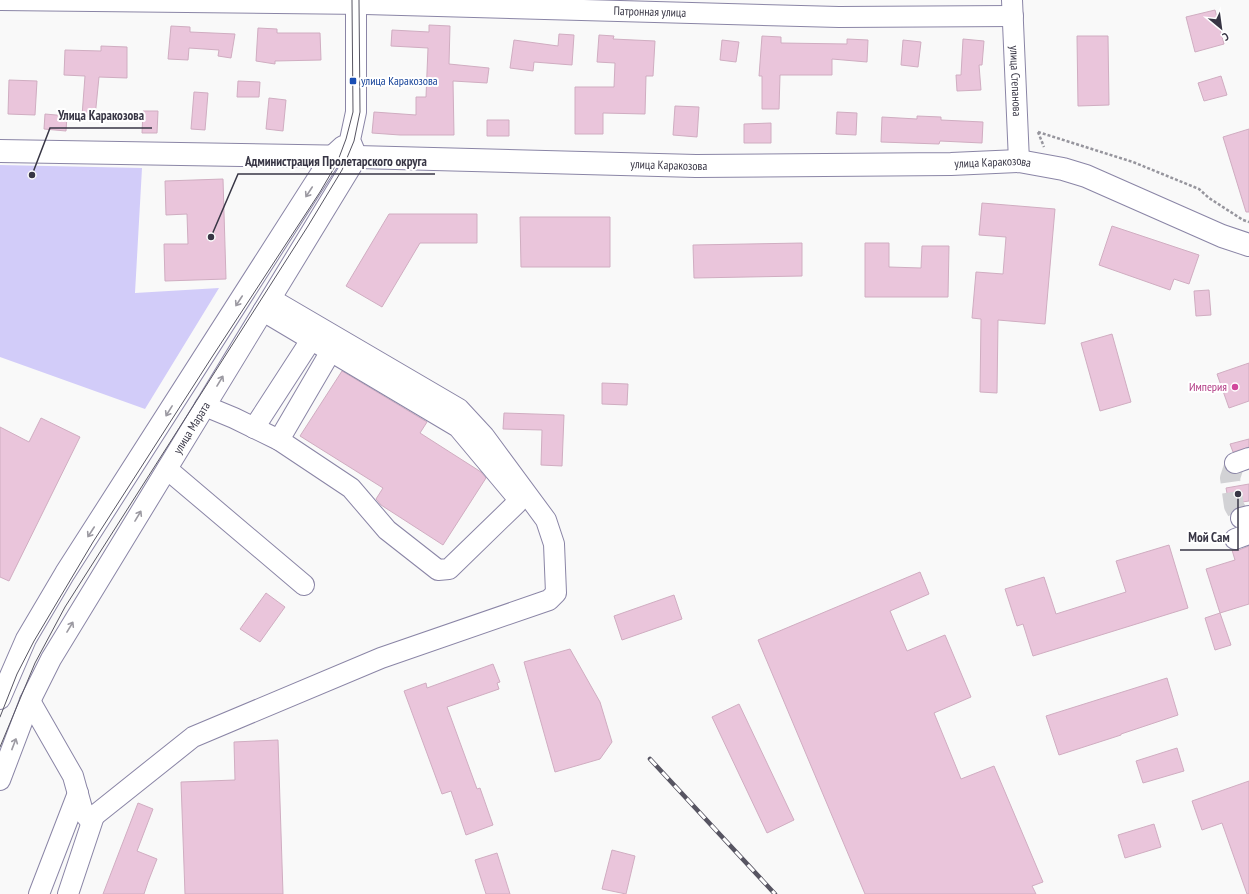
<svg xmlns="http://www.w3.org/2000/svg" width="1249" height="894" font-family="'PT Sans Narrow',sans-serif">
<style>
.green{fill:#d2ccf9}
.building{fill:#eac5db;stroke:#d0adc1}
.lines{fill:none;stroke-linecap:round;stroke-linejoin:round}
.minor-tunnel{stroke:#d2d2d5;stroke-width:20;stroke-dasharray:20 10;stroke-linecap:butt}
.minor-casing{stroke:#8a85a6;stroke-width:22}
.major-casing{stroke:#8a85a6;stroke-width:24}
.path{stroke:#96959d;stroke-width:2.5;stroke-dasharray:3 2;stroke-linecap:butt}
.minor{stroke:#fff;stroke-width:20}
.major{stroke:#fff;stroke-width:22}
.tram{stroke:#575562;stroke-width:1}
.rail-casing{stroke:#575562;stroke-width:4.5}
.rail{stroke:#fff;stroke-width:3;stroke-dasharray:9;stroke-linecap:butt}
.oneway{stroke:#9c9aa2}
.transit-dot{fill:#1a4fb4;stroke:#fff;stroke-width:1.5}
.hotel-dot{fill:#d1479c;stroke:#fff;stroke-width:1.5}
.labels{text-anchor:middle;stroke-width:4;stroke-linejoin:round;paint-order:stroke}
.street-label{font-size:12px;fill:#383645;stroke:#fff}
.transit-label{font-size:12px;fill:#164399;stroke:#fff;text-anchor:start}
.hotel-label{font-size:12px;fill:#b23c85;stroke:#fff;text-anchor:end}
.leader{fill:none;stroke:#383645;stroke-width:1.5}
.callout-dot{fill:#383645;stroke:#fff;stroke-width:1.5}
.callout-label{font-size:13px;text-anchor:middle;font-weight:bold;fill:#383645;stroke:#fff;stroke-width:4;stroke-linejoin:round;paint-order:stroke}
</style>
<rect width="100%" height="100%" fill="#f9f9f9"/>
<path class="green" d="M0 165 142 168 135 293 219 288 145 409 0 357Z"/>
<path class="building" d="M1215 10 1224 44 1195 52 1186 17Z
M429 25 450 26 449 64 489 68 487 83 453 81 454 135H400L372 133 374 112 416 115V97H426L428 48 391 46 392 30 429 32Z
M171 26 190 27V32L235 34 231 58 218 56 219 50 189 48 188 60 168 59Z
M258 28 277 29V33H320L321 60 275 61V64L256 61Z
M559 34 574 35 572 65 534 62 533 71 510 68 514 40 558 46Z
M599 35 614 36 613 39 655 41 653 76H646L645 114 603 113V134H575V87H614L615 63 597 62Z
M762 36 781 37V43L847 44V39L868 40 867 62 832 59V75H780L779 109H762V76H759Z
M1077 36H1108L1109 105 1078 106Z
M963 39 984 41 982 65H979L981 90 957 91 956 75H961Z
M722 40 739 42 736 62 720 60Z
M903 40 921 42 918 67 901 65Z
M101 46 127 47V78L99 77 95 117 82 116 85 76 64 75 65 50 101 51Z
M1221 76 1227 95 1204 101 1198 83Z
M9 80 37 81 35 115 8 114Z
M238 81 260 82 259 97H237Z
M194 92 208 93 205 130 191 129Z
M269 98 286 100 283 131 266 129Z
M675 106 699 107 697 137 673 135Z
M143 111H158L157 133H142Z
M837 112 857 113 856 135 836 134Z
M45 114 67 116 66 131 44 129Z
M917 116 941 117V120L983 122 982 143 940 141 939 144 881 142 882 117 917 119Z
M487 120H509V136H487Z
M771 123V143H744V124Z
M1249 129V212H1246L1223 137Z
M223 179 226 279 165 281 164 244H188L187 214 166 215 165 181Z
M982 203 1055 209 1045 324 998 320 997 393 980 392 981 319 972 318 976 272 1003 274 1006 237 979 235Z
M389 214H477V243H420L382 307 346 286Z
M520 217H610V267H521Z
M1112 226 1199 255 1189 284 1174 279 1170 290 1099 265Z
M802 243V276L694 278 693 245Z
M865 243H889V267L921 268 922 246H949L948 297H865Z
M1209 290 1211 315 1196 316 1194 291Z
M1112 334 1131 402 1100 411 1081 343Z
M1249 363V401L1229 408 1217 374Z
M342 371 427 422 420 433 481 472 486 478 443 545 381 505 376 499 383 488 300 436Z
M602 383 628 384 627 405 602 404Z
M504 413 564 415 562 466 541 465 542 430 503 429Z
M41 418 80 437 9 581 0 577V427L29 442Z
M1249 439V447L1233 452 1230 444Z
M1249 484V501L1229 504 1226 488Z
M1169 545 1188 608 1033 656 1023 624 1017 626 1005 589 1044 577 1056 614 1126 592 1116 561Z
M1249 546V604L1220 613 1206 569 1235 560 1232 550H1239Z
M920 572 929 594 890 611 907 651 945 635 971 697 934 713 961 779 994 766 1043 882 1032 886 1036 894H865L758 640Z
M266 593 285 607 260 642 240 629Z
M674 595 682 619 622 640 614 616Z
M1220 613 1231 645 1215 650 1205 618Z
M570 649 600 702 612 742 600 759 555 772 524 662Z
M493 664 500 682 497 683 499 689 447 707 477 789 480 788 493 825 466 835 451 791 442 794 404 691 426 683 427 688Z
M1167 678 1178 715 1121 734V735L1059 755 1046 716Z
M739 704 794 820 767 833 712 717Z
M278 740 283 894H185L181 782 235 780 234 742Z
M1177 748 1184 771 1143 783 1136 761Z
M1249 781V894H1247L1222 823 1202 830 1192 801Z
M138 803 153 809 137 851 157 859 148 882 144 894H103Z
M1154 824 1161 847 1125 858 1118 835Z
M612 850 635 856 626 894 602 889Z
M497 853 510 894H486L475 860Z"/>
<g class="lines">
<path class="minor-tunnel" d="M1235 463 1230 478 1234 506 1241 518"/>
<defs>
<g id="minor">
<path id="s1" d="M0 0 365 4 839 17 1013 16"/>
<path id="s2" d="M1012 0 1019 161"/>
<path d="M205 406 234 418 279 440 351 488 387 530 438 570 449 569 517 503 515 495 458 427 263 311"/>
<path d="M254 428 311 340"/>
<path d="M279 440 331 351"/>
<path d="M1235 463 1249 458"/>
<path d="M167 469 304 585"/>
<path d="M1241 518 1249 516"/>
<path d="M1235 539 1249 534"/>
<path d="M0 699 26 639 65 573 312 187 332 156 343 146"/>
<path d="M30 701 73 776 83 812 87 817 94 816 193 737 381 658 549 600 556 593 554 544 546 520 484 436 459 409 271 299"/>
<path id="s3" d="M0 780 30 701 51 659 357 157 350 140 356 112V0"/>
<path d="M39 894 78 793"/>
<path d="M68 894 94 816"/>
</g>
<g id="major">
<path id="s4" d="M0 151 357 157 696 166 951 164 1019 161 1063 169 1086 176 1222 236 1249 245"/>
</g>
</defs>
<use href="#minor" class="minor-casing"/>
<use href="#major" class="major-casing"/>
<path class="path" d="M1038 132 1133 162 1199 189 1209 198 1243 220 1249 222
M1038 132 1044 147"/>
<use href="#minor" class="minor"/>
<use href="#major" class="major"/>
<path class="tram" d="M0 717 17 674 34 641 93 542 212 357 320 192 337 163 346 139 353 112 352 0
M0 747 35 663 65 607 308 226 342 170 354 141 360 112 359 0"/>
<defs>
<path id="rail" d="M650 759 775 894"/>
</defs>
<use href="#rail" class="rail-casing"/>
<use href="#rail" class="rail"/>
</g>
<defs><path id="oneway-shaft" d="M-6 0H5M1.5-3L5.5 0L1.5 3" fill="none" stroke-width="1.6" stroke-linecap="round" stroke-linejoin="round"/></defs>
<g class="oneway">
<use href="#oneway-shaft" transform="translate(309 192) rotate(123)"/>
<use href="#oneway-shaft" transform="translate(239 301) rotate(123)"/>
<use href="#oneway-shaft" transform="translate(220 381) rotate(-59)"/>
<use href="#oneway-shaft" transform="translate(169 411) rotate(122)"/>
<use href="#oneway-shaft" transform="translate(138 516) rotate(-59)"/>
<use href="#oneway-shaft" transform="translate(91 532) rotate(123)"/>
<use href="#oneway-shaft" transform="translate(70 627) rotate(-59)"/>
<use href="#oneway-shaft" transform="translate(14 744) rotate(-69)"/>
</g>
<rect class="transit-dot" x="349" y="77" width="8" height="8" rx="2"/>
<circle class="hotel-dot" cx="1235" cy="387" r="4"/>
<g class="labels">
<g class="street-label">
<text dy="4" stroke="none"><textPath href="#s1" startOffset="650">Патронная улица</textPath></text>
<text dy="4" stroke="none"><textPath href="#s2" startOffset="81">улица Степанова</textPath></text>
<text dy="4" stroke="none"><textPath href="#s4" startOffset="993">улица Каракозова</textPath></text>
<text dy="4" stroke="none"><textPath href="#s4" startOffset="669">улица Каракозова</textPath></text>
<text dy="4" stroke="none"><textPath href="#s3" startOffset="402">улица Марата</textPath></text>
</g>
<g class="transit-label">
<text x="361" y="85">улица Каракозова</text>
</g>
<g class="hotel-label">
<text x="1227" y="391">Империя</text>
</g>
</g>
<path class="leader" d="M32 175L50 128H152M211 237L238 174H435M1238 494L1238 550H1180"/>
<g class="callout-dot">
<circle cx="32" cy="175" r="4"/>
<circle cx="211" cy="237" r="4"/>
<circle cx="1238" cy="494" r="4"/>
</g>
<g class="callout-label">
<text x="101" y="120">Улица Каракозова</text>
<text x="336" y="166">Администрация Пролетарского округа</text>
<text x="1209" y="542">Мой Сам</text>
</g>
<g transform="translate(1221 28) rotate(151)" stroke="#ffffff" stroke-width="3" paint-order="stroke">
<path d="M0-3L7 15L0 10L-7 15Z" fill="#383645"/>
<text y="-6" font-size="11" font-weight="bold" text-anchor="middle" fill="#383645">С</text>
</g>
</svg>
